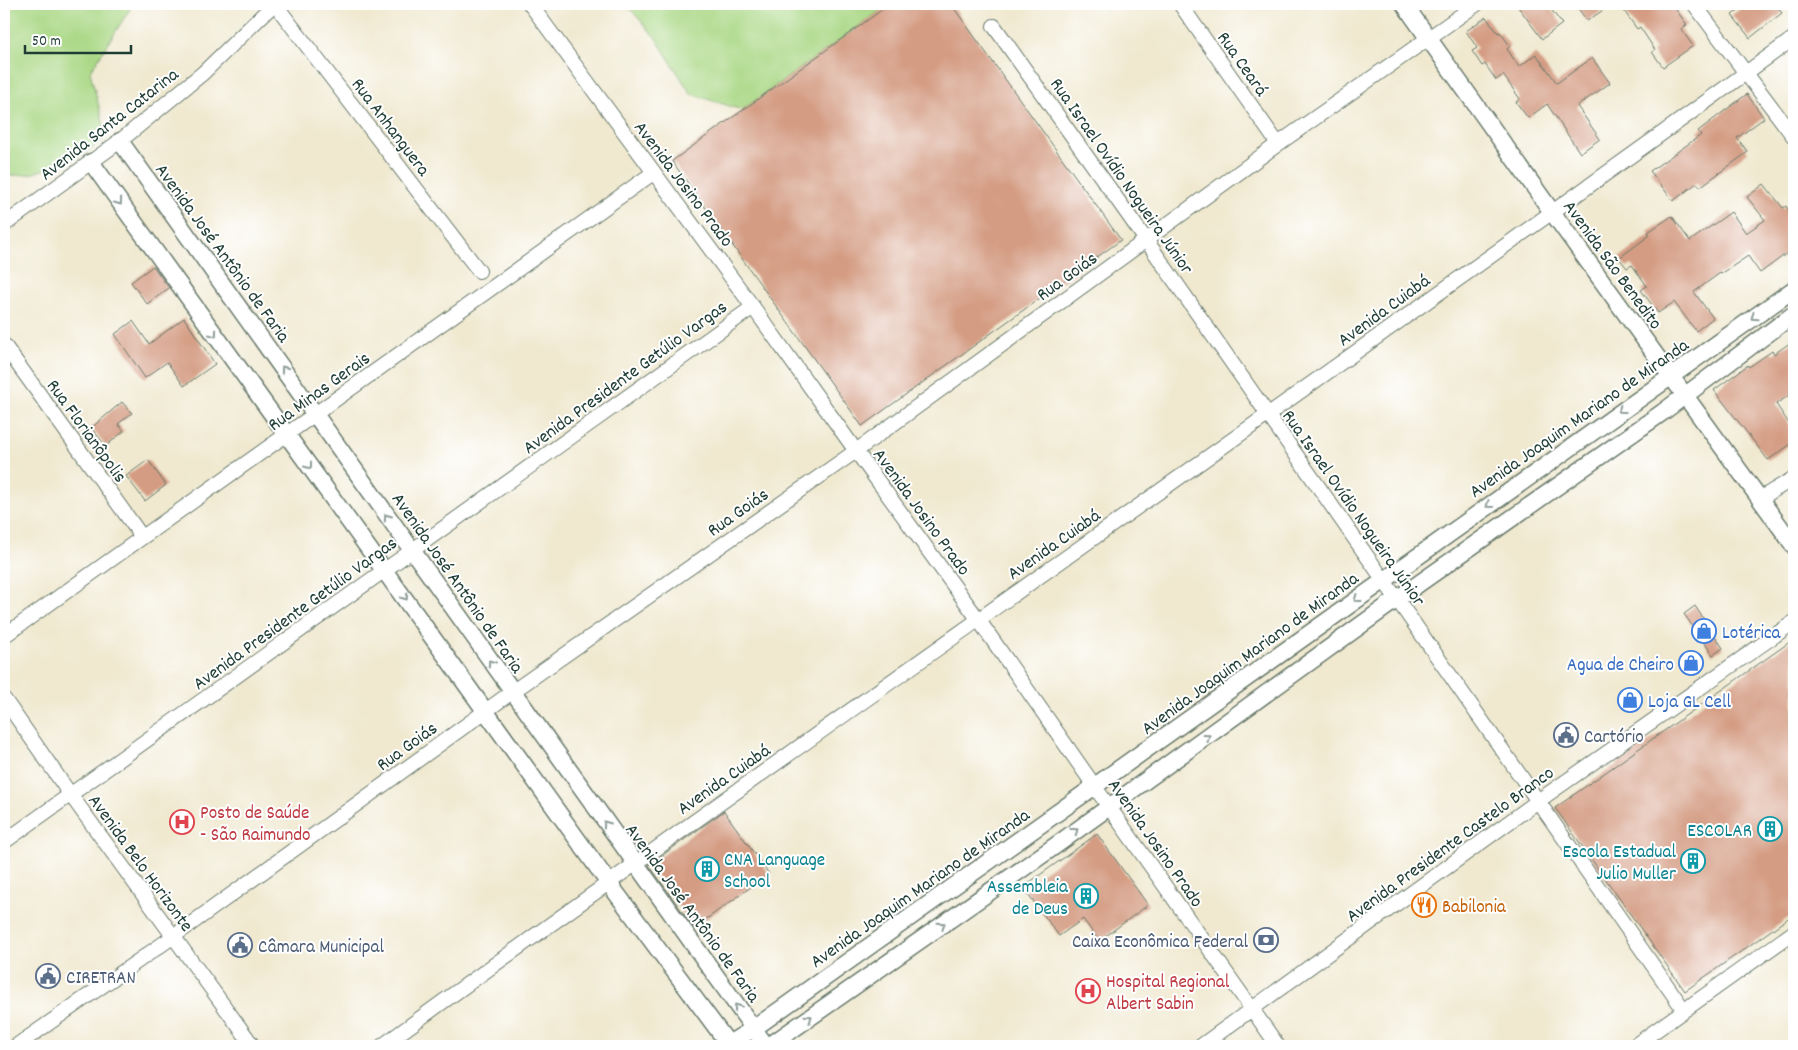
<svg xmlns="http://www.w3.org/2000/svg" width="1798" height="1050" font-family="Dekko,sans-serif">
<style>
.green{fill:#aad886;stroke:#648a5d}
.building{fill:#d49c83}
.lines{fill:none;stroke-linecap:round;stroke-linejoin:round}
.minor-casing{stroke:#68796b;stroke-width:16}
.tertiary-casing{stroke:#68796b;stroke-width:19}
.minor{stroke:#fff;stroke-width:14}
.tertiary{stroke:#fff;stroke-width:16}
.oneway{stroke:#8f9e9a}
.labels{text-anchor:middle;stroke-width:4;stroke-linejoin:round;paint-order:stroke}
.street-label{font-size:19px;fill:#1f3d34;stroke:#fff}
.shop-label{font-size:19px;fill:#366cbe;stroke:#fff;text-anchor:start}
.service-label{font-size:19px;fill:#4e5e75;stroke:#fff;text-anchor:start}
.health-label{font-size:19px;fill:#be3a42;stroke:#fff;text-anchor:start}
.culture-label{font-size:19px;fill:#0d838f;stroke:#fff;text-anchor:end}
.food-label{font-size:19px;fill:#c56008;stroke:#fff;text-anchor:start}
</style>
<rect width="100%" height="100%" fill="#fff"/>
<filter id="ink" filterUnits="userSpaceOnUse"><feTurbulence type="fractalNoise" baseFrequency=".02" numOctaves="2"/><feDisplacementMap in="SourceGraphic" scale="10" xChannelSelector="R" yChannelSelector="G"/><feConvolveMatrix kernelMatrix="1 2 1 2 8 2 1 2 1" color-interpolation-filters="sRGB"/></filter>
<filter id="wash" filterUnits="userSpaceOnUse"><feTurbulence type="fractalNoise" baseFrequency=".0096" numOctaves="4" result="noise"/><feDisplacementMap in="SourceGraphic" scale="20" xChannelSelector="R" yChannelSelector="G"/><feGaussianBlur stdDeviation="1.12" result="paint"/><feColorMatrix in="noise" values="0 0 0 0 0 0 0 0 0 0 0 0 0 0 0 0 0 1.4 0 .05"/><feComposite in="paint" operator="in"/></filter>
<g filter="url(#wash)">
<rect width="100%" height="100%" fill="#f0e9d0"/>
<path class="green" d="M4 4H133L90 72 107 137 79 157 31 174 4 176Z
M626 4H890L742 110 691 94 655 37Z"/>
<g id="blocks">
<path class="building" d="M890 4H951L1121 240 862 426 672 161Z
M1516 4H1547L1562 24 1542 39Z
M1575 4H1612L1587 21Z
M1619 4H1672L1687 25 1681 29 1693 46 1663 67 1652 52 1655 50 1640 27 1637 29Z
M1746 4H1775L1782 13 1750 38 1732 15Z
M1486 17 1498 33 1500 32 1510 46 1507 49 1519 67 1536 54 1557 83 1592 58 1610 83 1577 106 1600 139 1580 153 1547 104 1528 118 1516 102 1520 99 1503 75 1496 80 1485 64 1482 66 1472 51 1477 48 1466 31Z
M1747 94 1764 118 1737 138 1748 152 1700 187 1697 183 1673 201 1650 171 1701 135 1698 131Z
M1764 184 1783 208 1786 206 1794 218V248L1760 273 1748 256 1721 274 1720 273 1694 292 1713 318 1696 331 1674 302 1658 313 1641 290 1647 286 1632 265 1627 268 1619 258 1650 235 1648 232 1672 216 1690 241 1731 212 1746 233 1765 220 1747 197Z
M153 266 169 288 147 304 131 282Z
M184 318 215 364 184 386 167 362 145 378 115 334 133 321 149 344Z
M1794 340V392L1776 404 1794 431V442L1768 460 1714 390 1748 365 1749 367 1772 351 1774 354Z
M122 402 132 413 118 424 124 431 106 446 91 428Z
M148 460 166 485 145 501 126 476Z
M1695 606 1723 648 1713 655 1684 614Z
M1794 639V914L1685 991 1555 808Z
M724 811 769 874 694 928 649 865Z
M1097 834 1148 905 1099 941 1083 919 1059 936 1023 887Z"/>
</g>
</g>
<g filter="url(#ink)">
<use href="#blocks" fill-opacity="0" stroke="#68796b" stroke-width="1"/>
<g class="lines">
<defs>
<path id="minor" d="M275 4 479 271
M530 4 753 307 856 451 978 619 1109 807 1278 1046
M1180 4 1278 144
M1694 4 1794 137
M994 26 1146 240 1684 1010
M4 225 120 141 203 73 274 4
M4 345 142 537
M1761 498 1794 478
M4 636 653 173
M4 699 70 794 253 1046
M4 842 753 307
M16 1046 174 936 512 692 856 451 1278 144 1477 4
M382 1046C850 706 1326 378 1794 38
M1201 1046 1538 801 1794 622
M1634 1046 1794 932"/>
<path id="tertiary" d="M1404 4 1552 212 1794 546
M120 141 766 1046
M91 162 608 882 730 1046
M725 1046 753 1029 1794 289
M769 1046 1055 846 1397 599 1663 412 1794 314"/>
</defs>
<use href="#minor" class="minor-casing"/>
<use href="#tertiary" class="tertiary-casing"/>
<use href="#minor" class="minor"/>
<use href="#tertiary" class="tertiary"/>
</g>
<defs><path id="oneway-chevron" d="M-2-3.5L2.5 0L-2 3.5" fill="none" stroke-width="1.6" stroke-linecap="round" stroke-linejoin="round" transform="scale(1.25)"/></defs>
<g class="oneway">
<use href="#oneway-chevron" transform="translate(119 202) rotate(54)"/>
<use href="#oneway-chevron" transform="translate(1754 317) rotate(145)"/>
<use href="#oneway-chevron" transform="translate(214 334) rotate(54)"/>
<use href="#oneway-chevron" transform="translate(284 369) rotate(-126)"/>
<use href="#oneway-chevron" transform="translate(1621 410) rotate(144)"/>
<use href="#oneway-chevron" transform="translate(309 466) rotate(54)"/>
<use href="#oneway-chevron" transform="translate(1489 505) rotate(144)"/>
<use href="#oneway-chevron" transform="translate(387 517) rotate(-125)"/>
<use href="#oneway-chevron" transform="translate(405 597) rotate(55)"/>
<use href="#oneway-chevron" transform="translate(1357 599) rotate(144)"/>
<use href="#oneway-chevron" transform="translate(491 663) rotate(-125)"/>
<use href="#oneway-chevron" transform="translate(1207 737) rotate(-36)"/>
<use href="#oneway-chevron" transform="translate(606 824) rotate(-126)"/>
<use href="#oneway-chevron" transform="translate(1075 831) rotate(-36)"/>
<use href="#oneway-chevron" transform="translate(942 925) rotate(-35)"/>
<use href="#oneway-chevron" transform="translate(737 1007) rotate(-126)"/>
<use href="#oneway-chevron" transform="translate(809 1018) rotate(-35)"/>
</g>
</g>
<defs>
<symbol id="shop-ring" viewBox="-11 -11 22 22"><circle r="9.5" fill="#fff" stroke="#3f7fe0" stroke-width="1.5"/><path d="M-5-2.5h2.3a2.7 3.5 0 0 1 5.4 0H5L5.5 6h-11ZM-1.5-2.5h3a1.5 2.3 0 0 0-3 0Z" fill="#3f7fe0"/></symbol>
<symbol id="civic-ring" viewBox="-11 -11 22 22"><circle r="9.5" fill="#fff" stroke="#5c6f8a" stroke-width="1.5"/><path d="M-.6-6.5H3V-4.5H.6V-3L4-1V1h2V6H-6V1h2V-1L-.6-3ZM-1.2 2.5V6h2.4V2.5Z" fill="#5c6f8a"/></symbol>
<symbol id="hospital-ring" viewBox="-11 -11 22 22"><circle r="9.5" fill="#fff" stroke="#e0444e" stroke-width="1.5"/><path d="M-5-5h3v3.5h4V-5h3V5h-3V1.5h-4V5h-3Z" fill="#e0444e"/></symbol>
<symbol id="building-ring" viewBox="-11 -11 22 22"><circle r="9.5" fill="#fff" stroke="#0f9aa8" stroke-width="1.5"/><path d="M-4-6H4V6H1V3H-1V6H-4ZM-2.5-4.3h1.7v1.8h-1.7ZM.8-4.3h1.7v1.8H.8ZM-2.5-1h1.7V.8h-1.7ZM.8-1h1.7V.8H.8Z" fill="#0f9aa8"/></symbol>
<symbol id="restaurant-ring" viewBox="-11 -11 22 22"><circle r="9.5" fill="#fff" stroke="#e8710a" stroke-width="1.5"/><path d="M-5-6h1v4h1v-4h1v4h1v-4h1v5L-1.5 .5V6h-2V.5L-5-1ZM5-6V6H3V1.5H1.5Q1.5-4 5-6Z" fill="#e8710a"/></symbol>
<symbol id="bank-ring" viewBox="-11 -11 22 22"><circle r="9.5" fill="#fff" stroke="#5c6f8a" stroke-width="1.5"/><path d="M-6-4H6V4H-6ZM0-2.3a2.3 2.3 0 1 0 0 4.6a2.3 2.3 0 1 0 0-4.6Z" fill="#5c6f8a"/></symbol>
</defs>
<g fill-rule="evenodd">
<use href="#shop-ring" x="1690" y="617" width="28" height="28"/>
<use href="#shop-ring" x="1677" y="649" width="28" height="28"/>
<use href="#shop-ring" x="1616" y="686" width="28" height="28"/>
<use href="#civic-ring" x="1552" y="721" width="28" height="28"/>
<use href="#hospital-ring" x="168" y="808" width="28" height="28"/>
<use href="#building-ring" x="1756" y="815" width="28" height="28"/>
<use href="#building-ring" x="1679" y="847" width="28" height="28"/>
<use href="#building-ring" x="693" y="855" width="28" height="28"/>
<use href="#building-ring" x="1072" y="882" width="28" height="28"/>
<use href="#restaurant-ring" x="1410" y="891" width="28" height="28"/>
<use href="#bank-ring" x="1252" y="926" width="28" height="28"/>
<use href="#civic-ring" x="226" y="931" width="28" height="28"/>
<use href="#civic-ring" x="34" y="962" width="28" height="28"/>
<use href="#hospital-ring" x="1074" y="977" width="28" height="28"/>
</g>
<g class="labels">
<g class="street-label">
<text transform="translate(1244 63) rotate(55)" y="7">Rua Ceará</text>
<text transform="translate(108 123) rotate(-38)" y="7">Avenida Santa Catarina</text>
<text transform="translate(392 126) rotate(53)" y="7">Rua Anhanguera</text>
<text transform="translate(1123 175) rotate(55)" y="7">Rua Israel Ovídio Nogueira Júnior</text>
<text transform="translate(685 183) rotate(53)" y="7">Avenida Josino Prado</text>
<text transform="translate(224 252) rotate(54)" y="7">Avenida José Antônio de Faria</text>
<text transform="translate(1614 264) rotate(54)" y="7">Avenida São Benedito</text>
<text transform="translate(1066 275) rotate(-36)" y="7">Rua Goiás</text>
<text transform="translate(1383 309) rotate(-36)" y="7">Avenida Cuiabá</text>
<text transform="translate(624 376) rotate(-36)" y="7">Avenida Presidente Getúlio Vargas</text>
<text transform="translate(318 390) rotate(-36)" y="7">Rua Minas Gerais</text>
<text transform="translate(1578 417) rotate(-35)" y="7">Avenida Joaquim Mariano de Miranda</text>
<text transform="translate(88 430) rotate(54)" y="7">Rua Florianôpolis</text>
<text transform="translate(1355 507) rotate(55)" y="7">Rua Israel Ovídio Nogueira Júnior</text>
<text transform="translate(737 511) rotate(-35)" y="7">Rua Goiás</text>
<text transform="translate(923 511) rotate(54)" y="7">Avenida Josino Prado</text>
<text transform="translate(1053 543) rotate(-35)" y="7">Avenida Cuiabá</text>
<text transform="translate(459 582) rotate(55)" y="7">Avenida José Antônio de Faria</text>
<text transform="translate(294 612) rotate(-36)" y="7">Avenida Presidente Getúlio Vargas</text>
<text transform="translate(1249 652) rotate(-36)" y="7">Avenida Joaquim Mariano de Miranda</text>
<text transform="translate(406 745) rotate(-36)" y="7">Rua Goiás</text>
<text transform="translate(723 778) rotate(-35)" y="7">Avenida Cuiabá</text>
<text transform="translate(1157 842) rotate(55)" y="7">Avenida Josino Prado</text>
<text transform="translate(1449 843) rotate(-36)" y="7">Avenida Presidente Castelo Branco</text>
<text transform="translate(142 862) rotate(54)" y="7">Avenida Belo Horizonte</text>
<text transform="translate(919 887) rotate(-35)" y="7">Avenida Joaquim Mariano de Miranda</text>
<text transform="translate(694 912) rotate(54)" y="7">Avenida José Antônio de Faria</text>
</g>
<g class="shop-label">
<text x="1722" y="638">Lotérica</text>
<text x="1674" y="670" text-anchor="end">Agua de Cheiro</text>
<text x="1648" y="707">Loja GL Cell</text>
</g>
<g class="service-label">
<text x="1584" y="742">Cartório</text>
<text x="1248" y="947" text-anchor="end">Caixa Econômica Federal</text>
<text x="258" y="952">Câmara Municipal</text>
<text x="66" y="983">CIRETRAN</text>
</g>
<g class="health-label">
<text x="200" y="818">Posto de Saúde<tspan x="200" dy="22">- São Raimundo</tspan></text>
<text x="1106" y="987">Hospital Regional<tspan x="1106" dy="22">Albert Sabin</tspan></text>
</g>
<g class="culture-label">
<text x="1752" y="836">ESCOLAR</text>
<text x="1676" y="857">Escola Estadual<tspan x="1676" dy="22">Julio Muller</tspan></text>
<text x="724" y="865" text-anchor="start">CNA Language<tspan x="724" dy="22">School</tspan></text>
<text x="1068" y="892">Assembleia<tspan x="1068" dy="22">de Deus</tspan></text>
</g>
<g class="food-label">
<text x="1442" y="912">Babilonia</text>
</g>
</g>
<rect width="1798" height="1050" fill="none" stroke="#fff" stroke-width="20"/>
<path d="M25 45v8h106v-8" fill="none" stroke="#1f3d34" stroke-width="2.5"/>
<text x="32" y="45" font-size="15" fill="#1f3d34" stroke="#ffffff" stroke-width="4" paint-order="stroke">50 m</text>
</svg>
